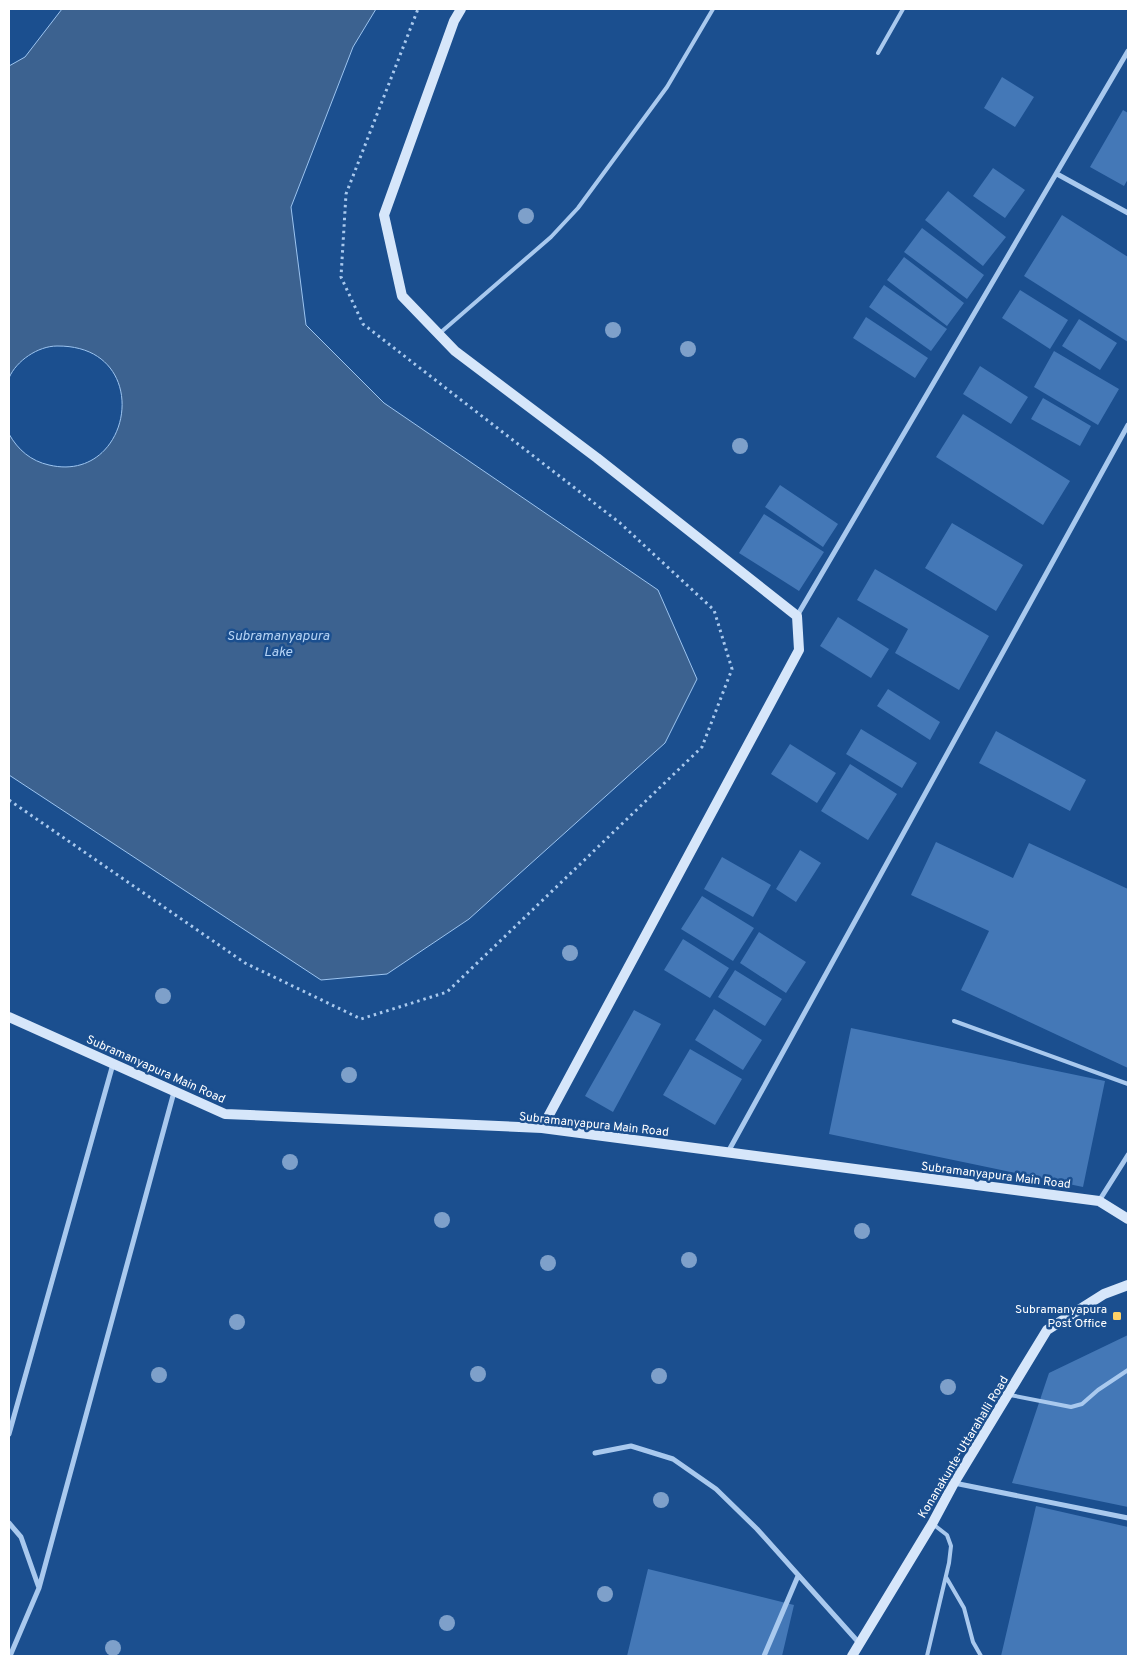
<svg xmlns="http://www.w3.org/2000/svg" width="1137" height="1665" font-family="Overpass,sans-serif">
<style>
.water{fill:#3c6290;stroke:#9cc4f0}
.building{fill:#4478b7}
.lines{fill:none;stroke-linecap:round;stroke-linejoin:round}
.path{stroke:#a9c9ee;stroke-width:3;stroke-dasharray:2.5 4;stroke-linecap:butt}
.lane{stroke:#a9c9ee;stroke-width:4}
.street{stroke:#a9c9ee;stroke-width:5}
.secondary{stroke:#d6e6fa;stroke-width:10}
.tree{fill:#7ea0ca}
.poi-dot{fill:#ffd166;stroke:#1b4f8f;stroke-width:2}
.labels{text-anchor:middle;stroke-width:5;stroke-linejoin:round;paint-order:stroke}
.street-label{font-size:12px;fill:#fff;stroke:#1b4f8f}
.poi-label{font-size:12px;fill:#fff;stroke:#1b4f8f;text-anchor:end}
.water-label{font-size:14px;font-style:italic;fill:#b5d3f5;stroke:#1b4f8f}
</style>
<rect width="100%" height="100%" fill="#1b4f8f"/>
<path class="water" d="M62 9H376L353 47 291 207 306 325 384 403 658 590 697 679 665 743 469 919 387 974 321 980 9 775V434C18 450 31 461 49 465 133 485 156 345 57 346 38 346 16 361 9 378V66L25 57Z"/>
<path class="building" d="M1002 77 1034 97 1015 127 984 108Z
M1123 110 1128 113V179L1124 186 1090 167Z
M993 168 1025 190 1005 218 973 196Z
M948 191 1006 237 983 266 925 220Z
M1062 215 1128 257V342L1024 276Z
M922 228 984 275 967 299 904 252Z
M904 257 964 303 947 326 887 280Z
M884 285 947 329 931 351 869 307Z
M1020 290 1068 320 1050 349 1002 318Z
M866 317 928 358 915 378 853 338Z
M1079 319 1117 343 1100 370 1062 346Z
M1054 351 1119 389 1098 425 1034 387Z
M980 366 1028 397 1011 424 963 394Z
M1043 398 1091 426 1080 446 1031 419Z
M963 414 1070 481 1043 525 936 457Z
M780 485 838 524 823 547 765 507Z
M764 514 824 552 799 591 739 553Z
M952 523 1023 565 996 611 925 568Z
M875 569 989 636 959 690 895 653 908 629 857 600Z
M838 617 889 649 871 678 820 646Z
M888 689 940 722 930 740 877 706Z
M861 729 917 763 902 788 846 754Z
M996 731 1086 780 1070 811 979 763Z
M790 744 836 773 817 803 771 774Z
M850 764 897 794 868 840 821 811Z
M936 842 1013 878 1029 843 1128 889V1068L961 990 989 931 911 895Z
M800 850 821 863 796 902 776 889Z
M722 857 771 885 753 917 704 889Z
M702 896 754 928 733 961 681 929Z
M759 932 806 962 786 993 740 963Z
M683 939 729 968 710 998 664 970Z
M735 970 782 999 765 1026 718 997Z
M714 1009 762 1040 743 1070 695 1040Z
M634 1010 661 1024 613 1112 585 1096Z
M851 1028 1105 1081 1083 1187 829 1134Z
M690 1049 742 1079 715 1125 663 1095Z
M1128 1335V1507L1012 1483 1049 1373Z
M1036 1506 1128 1527V1656H1001Z
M648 1569 794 1605 782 1656H627Z"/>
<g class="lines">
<path class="path" d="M9 800 245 963 361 1019 447 992 702 747 732 669 714 610 620 523 363 324 341 277 346 194 418 9"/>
<path class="lane" d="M878 53 903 9
M440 333 551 237 578 208 667 87 713 9
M954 1021 1128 1084
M1010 1395 1071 1407 1082 1404 1098 1390 1128 1370
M946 1577 964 1608 973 1642 981 1656
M927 1656 949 1563 951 1546 947 1535 934 1525"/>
<path class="street" d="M1057 174 1128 213
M797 616 1128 51
M728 1152 1128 425
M1099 1201 1128 1155
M9 1434 113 1064
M595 1453 631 1446 673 1459 716 1489 757 1529 860 1644
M954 1483 1128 1518
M9 1523 21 1537 39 1588 10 1656
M39 1588 174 1092
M764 1656 798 1576"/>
<path class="secondary" d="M461 9 454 21 384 215 402 296 455 351 597 458 797 616 799 650 542 1128
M9 1017 225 1114 542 1128 1099 1201 1128 1219
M852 1656 932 1524 954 1483 1047 1330 1104 1294 1128 1285"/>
</g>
<g class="tree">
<circle cx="526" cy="216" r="8"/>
<circle cx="613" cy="330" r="8"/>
<circle cx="688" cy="349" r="8"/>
<circle cx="740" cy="446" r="8"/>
<circle cx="570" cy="953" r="8"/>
<circle cx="163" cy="996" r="8"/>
<circle cx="349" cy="1075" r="8"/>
<circle cx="290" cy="1162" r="8"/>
<circle cx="442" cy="1220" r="8"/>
<circle cx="862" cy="1231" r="8"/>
<circle cx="689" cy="1260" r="8"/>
<circle cx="548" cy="1263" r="8"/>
<circle cx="237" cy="1322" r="8"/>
<circle cx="478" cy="1374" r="8"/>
<circle cx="159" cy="1375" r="8"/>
<circle cx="659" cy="1376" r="8"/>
<circle cx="948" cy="1387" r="8"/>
<circle cx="661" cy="1500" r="8"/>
<circle cx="605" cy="1594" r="8"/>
<circle cx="447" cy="1623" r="8"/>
<circle cx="113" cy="1648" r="8"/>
</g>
<rect class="poi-dot" x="1112" y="1311" width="10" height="10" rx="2.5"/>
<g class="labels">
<g class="street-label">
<text transform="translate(156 1069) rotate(24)" y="4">Subramanyapura Main Road</text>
<text transform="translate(594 1124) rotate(6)" y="4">Subramanyapura Main Road</text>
<text transform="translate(996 1175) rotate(7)" y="4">Subramanyapura Main Road</text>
<text transform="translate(963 1447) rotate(-59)" y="4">Konanakunte-Uttarahalli Road</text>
</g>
<g class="poi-label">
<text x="1107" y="1313">Subramanyapura<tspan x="1107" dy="14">Post Office</tspan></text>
</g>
<g class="water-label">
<text x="278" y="640">Subramanyapura<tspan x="278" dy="16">Lake</tspan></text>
</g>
</g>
<rect width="1137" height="1665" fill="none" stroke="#ffffff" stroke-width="20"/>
</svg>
